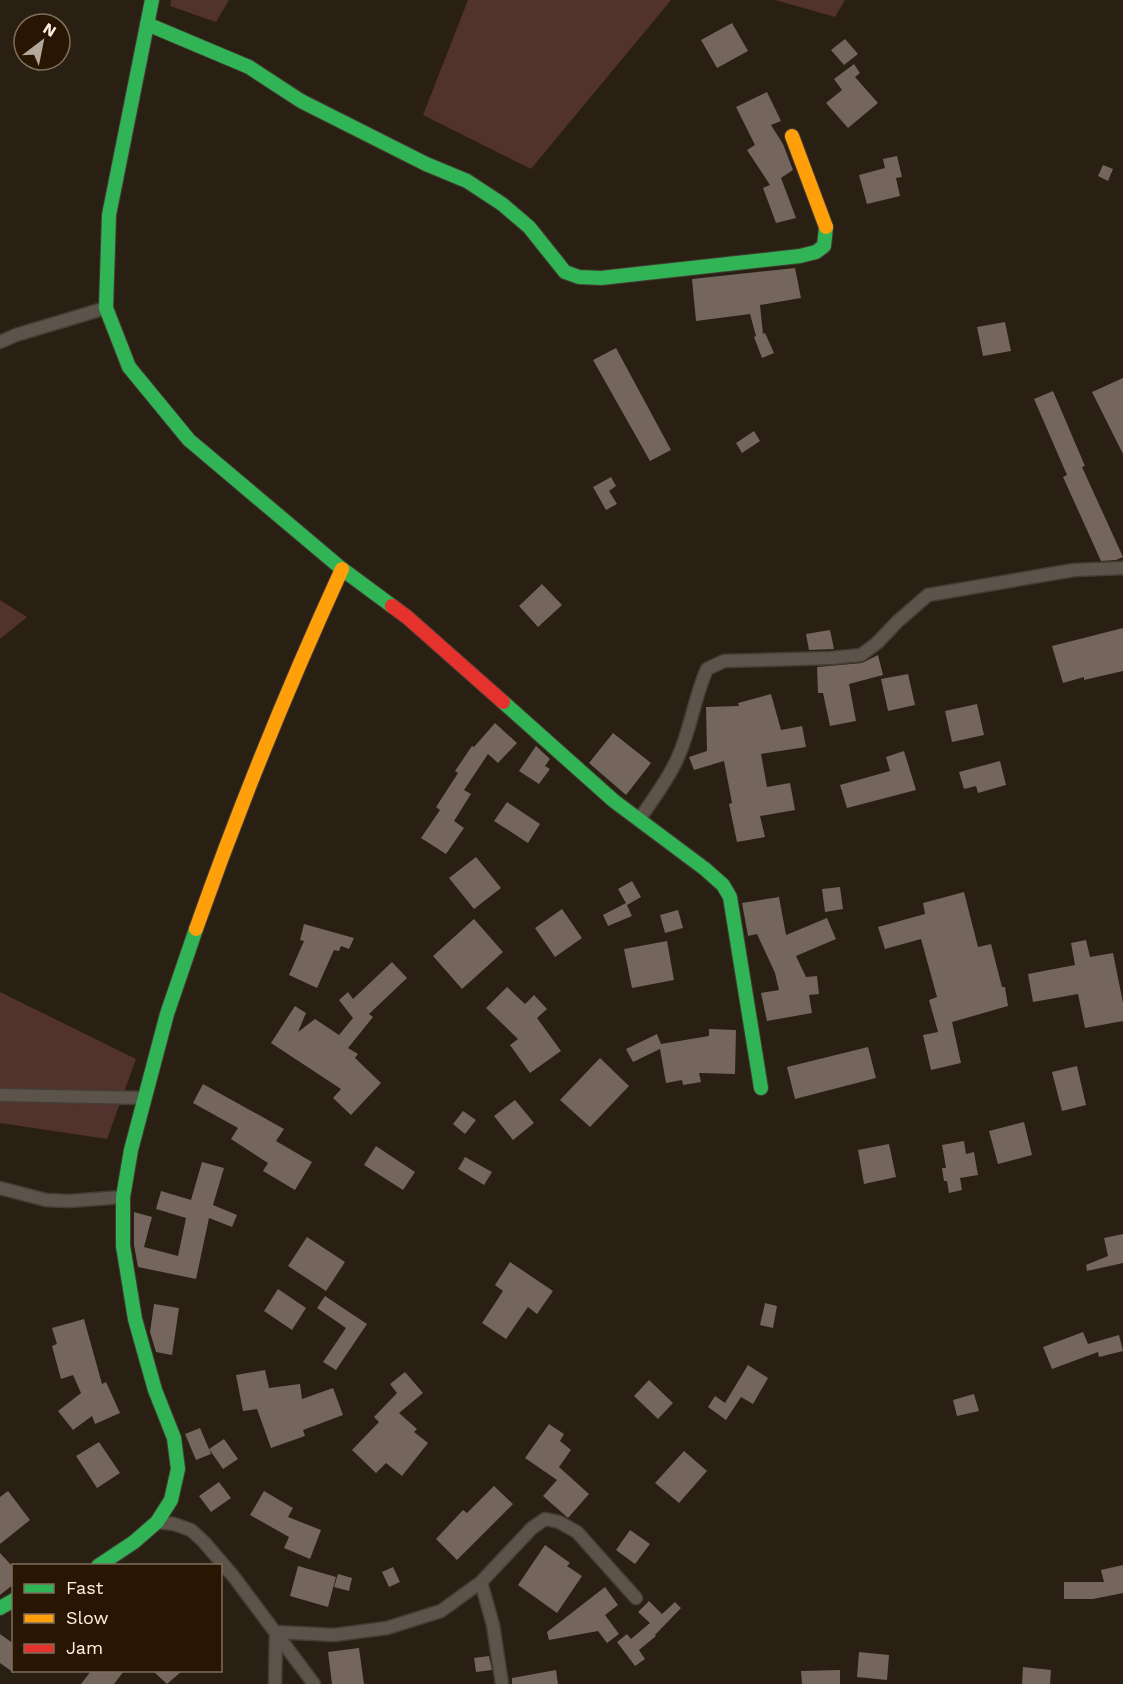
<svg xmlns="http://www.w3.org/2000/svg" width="1123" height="1684" font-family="'Work Sans',sans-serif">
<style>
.green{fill:#52322c}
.building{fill:#74665c}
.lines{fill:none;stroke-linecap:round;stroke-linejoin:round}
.street-casing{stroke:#453d34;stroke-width:15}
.fast-casing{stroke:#453d34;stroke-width:16}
.slow-casing{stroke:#453d34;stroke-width:16}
.jam-casing{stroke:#453d34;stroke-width:16}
.street{stroke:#5c544b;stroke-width:12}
.fast{stroke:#30b455;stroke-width:14}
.slow{stroke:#ff9f0a;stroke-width:14}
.jam{stroke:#e5322d;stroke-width:14}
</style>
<rect width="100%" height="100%" fill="#291f13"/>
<path class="green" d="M171 0H229L216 22 170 6Z
M468 0H671L531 169 423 115Z
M775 0H845L835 17Z
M0 600 27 617 0 639Z
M0 992 136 1059 107 1139 0 1123Z"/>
<path class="building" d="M732 23 748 51 717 68 701 40Z
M845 39 858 54 844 65 831 50Z
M854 64 860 73 855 77 878 103 848 128 826 103 842 90 834 79Z
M767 92 781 121 771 125 783 144 793 170 781 178 796 218 776 223 763 188 770 185 747 150 755 145 736 107Z
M897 156 902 177 896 178 900 196 867 204 859 175 885 168 883 159Z
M1103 165 1113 169 1108 181 1098 176Z
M795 268 801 298 760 305 763 334 765 333 774 353 762 358 754 337 756 336 750 314 696 321 692 279Z
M1005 322 1011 351 983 356 977 327Z
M616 348 671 450 650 461 593 360Z
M1123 378V454L1092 392Z
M1053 391 1085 466 1082 467 1123 557 1116 560 1101 561 1063 477 1067 475 1034 399Z
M754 431 760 441 742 453 736 443Z
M611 477 616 486 609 491 617 504 606 510 593 487Z
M542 584 562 605 538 627 519 606Z
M1123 628V671L1084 680V677L1063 683 1052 646Z
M830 630 834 649 809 650 806 634Z
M878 655 883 675 849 684 856 721 830 726 823 693H818L817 667 862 663Z
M908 674 915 705 888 711 881 679Z
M771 694 781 730 802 726 806 747 761 754 767 787 790 783 795 810 760 816 765 837 737 842 729 804 732 803 724 761 694 770 689 757 707 751 706 707 739 706 738 703Z
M977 704 984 735 952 742 945 711Z
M495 723 517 743 498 763 488 754 464 790 471 794 454 821 464 828 446 854 421 838 440 810 436 807 458 773 455 771 472 746 474 747Z
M613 733 651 763 626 795 589 763Z
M536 746 550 759 545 766 550 769 539 784 519 771Z
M904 751 916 790 847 808 840 785 890 771 886 757Z
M1000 761 1006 785 978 793 976 786 964 789 959 772Z
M507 802 540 824 528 843 494 821Z
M476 857 501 888 474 909 449 878Z
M632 881 641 897 627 905 618 889Z
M840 887 843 909 825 912 822 889Z
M964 892 978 947 991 944 1002 987H1005L1008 1006 952 1022 961 1063 931 1070 923 1035 938 1032 929 1000 937 997 921 939 885 949 878 927 925 914 923 903Z
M779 897 786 935 827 918 836 939 796 956 806 977 817 976 819 994 809 995 812 1013 767 1021 761 993 779 990 775 973 757 934 748 936 742 903Z
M626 903 632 916 608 926 603 915Z
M562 909 582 938 555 957 535 928Z
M678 910 683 928 665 933 660 915Z
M474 919 503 952 462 989 433 956Z
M304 924 354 938 349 949 341 946 339 951 334 950 317 988 289 975 304 941 300 940Z
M1086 940 1090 957 1113 953 1123 1003V1021L1085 1028 1078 994 1033 1002 1028 974 1075 965 1071 943Z
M667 941 674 980 632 988 624 949Z
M392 962 407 978 369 1014 373 1017 348 1048 358 1054 355 1058 381 1083 351 1115 333 1098 341 1089 271 1043 295 1006 306 1013 298 1032 315 1019 339 1035 353 1018 339 1000 348 992 353 999Z
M507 987 525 1004 534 995 547 1009 537 1018 561 1051 530 1073 510 1045 518 1039 486 1008Z
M709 1029 736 1030 735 1074 699 1073 701 1082 683 1085 682 1080 666 1083 660 1049 633 1062 626 1049 657 1034 661 1044 709 1036Z
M868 1047 876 1078 795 1099 787 1067Z
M600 1058 629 1086 590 1127 560 1100Z
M1077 1066 1086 1105 1062 1111 1052 1072Z
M203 1084 284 1129 276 1141 312 1162 295 1190 263 1171 268 1163 231 1139 238 1128 193 1103Z
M515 1100 534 1123 513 1140 494 1116Z
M463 1111 476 1120 465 1134 453 1124Z
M1024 1122 1032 1155 998 1164 989 1131Z
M964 1141 966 1154 974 1152 978 1175 960 1178 962 1190 949 1193 947 1181H944L942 1168H946L942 1145Z
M889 1144 896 1177 864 1184 858 1150Z
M376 1146 415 1172 403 1190 364 1165Z
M465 1157 492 1172 484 1185 458 1169Z
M202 1162 224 1168 213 1205 237 1215 232 1227 209 1218 196 1279 138 1267 134 1245V1212L152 1217 144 1247 178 1256 186 1218 156 1209 161 1191 191 1200Z
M1123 1234V1263L1087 1271 1086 1265 1108 1256 1104 1238Z
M307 1237 345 1262 326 1291 288 1266Z
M510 1262 553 1291 537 1314 528 1307 506 1339 482 1323 503 1291 495 1285Z
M278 1289 306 1308 292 1330 264 1311Z
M325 1296 367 1324 336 1370 323 1362 346 1328 317 1308Z
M765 1303 777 1306 773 1328 760 1325Z
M154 1304 179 1308 172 1355 156 1352 150 1332Z
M84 1319 102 1384 106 1382 120 1413 95 1424 92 1416 73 1430 58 1411 81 1393 73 1375 61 1379 52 1346 57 1344 52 1328Z
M1083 1332 1088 1344 1119 1335 1123 1351 1099 1357 1098 1352 1052 1369 1043 1347Z
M748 1365 768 1378 753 1404 741 1397 726 1420 708 1407 715 1396 725 1403Z
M265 1370 269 1388 300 1384 302 1399 333 1388 343 1415 303 1430 305 1436 271 1448 257 1409 243 1411 236 1375Z
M405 1372 423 1393 399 1413 417 1429 414 1432 428 1443 402 1476 386 1463 376 1473 352 1450 379 1422 374 1417 397 1393 390 1384Z
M649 1380 673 1403 658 1419 634 1396Z
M974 1394 979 1411 957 1416 953 1400Z
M549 1424 564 1434 560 1441 571 1450 559 1467 589 1494 568 1518 543 1496 557 1480 525 1458Z
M200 1428 209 1449 224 1439 238 1459 223 1469 209 1449 211 1454 196 1460 185 1434Z
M99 1442 120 1473 97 1488 76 1456Z
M684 1451 707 1471 679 1503 655 1483Z
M219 1482 231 1498 211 1512 199 1496Z
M494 1486 513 1504 457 1560 436 1539 463 1510 467 1513Z
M8 1491 30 1520 0 1544V1497Z
M264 1491 293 1508 288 1517 321 1530 310 1559 284 1548 289 1537 250 1515Z
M630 1530 650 1544 635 1564 616 1550Z
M545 1545 570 1563 567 1566 582 1576 557 1613 518 1585Z
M0 1553 14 1568V1584L0 1595Z
M1123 1565V1593L1093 1599H1064V1582H1104L1101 1570Z
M298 1566 336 1577 328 1607 290 1596Z
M393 1567 400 1582 389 1587 382 1572Z
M338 1574 352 1578 349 1591 334 1587Z
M605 1587 618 1605 605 1615 619 1634 607 1643 598 1631 549 1640 547 1632Z
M649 1601 662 1614 675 1602 681 1608 655 1635 656 1636 639 1650 645 1659 635 1666 617 1642 627 1634 631 1639 650 1623 638 1612Z
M0 1634 14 1644V1673L0 1663Z
M359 1648 364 1684H332L328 1652Z
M859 1652 889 1655 887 1680 857 1677Z
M489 1656 492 1670 476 1672 474 1658Z
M1023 1667 1051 1670 1050 1684H1022Z
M556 1670 558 1684H512V1678Z
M840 1670V1684H802L801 1671Z
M91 1671H124L114 1684H81Z
M153 1671H182L167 1684Z"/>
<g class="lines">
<defs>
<path id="street" d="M0 342 16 335 106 308
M639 820C652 800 669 779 678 757 691 729 694 698 707 669L724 661 831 658 861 655 877 643 898 621 928 595 1074 570 1123 568
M0 1095 144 1098
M0 1188 46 1200 69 1201 123 1197
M157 1522 174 1524 191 1530 204 1542 234 1577 314 1684
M481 1582 493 1625 502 1684
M275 1684 276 1632 334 1635 387 1628 441 1611 481 1582 532 1528 545 1519 559 1522 577 1532 636 1598"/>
<path id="fast" d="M152 0 109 215 106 308 129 367 189 440 342 569 392 606
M147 24 249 67 301 101 426 164 467 181 502 204 529 227 565 272 579 277 601 278 800 256 816 252 824 246 826 227
M503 702 614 801 705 869 723 885 730 897 761 1088
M98 1566 134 1542 157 1522 171 1500 178 1469 174 1438 155 1390 135 1319 123 1246V1197L131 1150 167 1014 196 929
M0 1608 14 1600"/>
<path id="slow" d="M792 136 826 227
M196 929C239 807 288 687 342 569"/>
<path id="jam" d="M392 606 407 617 503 702"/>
</defs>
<use href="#street" class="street-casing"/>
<use href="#fast" class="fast-casing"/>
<use href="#slow" class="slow-casing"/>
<use href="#jam" class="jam-casing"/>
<use href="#street" class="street"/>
<use href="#fast" class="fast"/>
<use href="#slow" class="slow"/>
<use href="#jam" class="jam"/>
</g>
<rect x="12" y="1564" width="210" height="108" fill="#281602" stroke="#7e6e5c" stroke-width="1.5"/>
<rect x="24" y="1584" width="30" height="9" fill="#30b455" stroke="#7e6e5c" stroke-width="1.5"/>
<text x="66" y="1594" font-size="18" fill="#fef1e4">Fast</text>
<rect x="24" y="1614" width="30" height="9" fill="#ff9f0a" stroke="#7e6e5c" stroke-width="1.5"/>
<text x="66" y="1624" font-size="18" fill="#fef1e4">Slow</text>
<rect x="24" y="1644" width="30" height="9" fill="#e5322d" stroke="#7e6e5c" stroke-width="1.5"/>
<text x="66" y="1654" font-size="18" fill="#fef1e4">Jam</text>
<g transform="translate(42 42) rotate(32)"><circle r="28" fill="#281602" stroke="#7e6e5c" stroke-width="1.5"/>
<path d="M0-4.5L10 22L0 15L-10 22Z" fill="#b3a89b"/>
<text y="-9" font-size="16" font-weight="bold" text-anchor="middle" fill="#fef1e4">N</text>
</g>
</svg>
